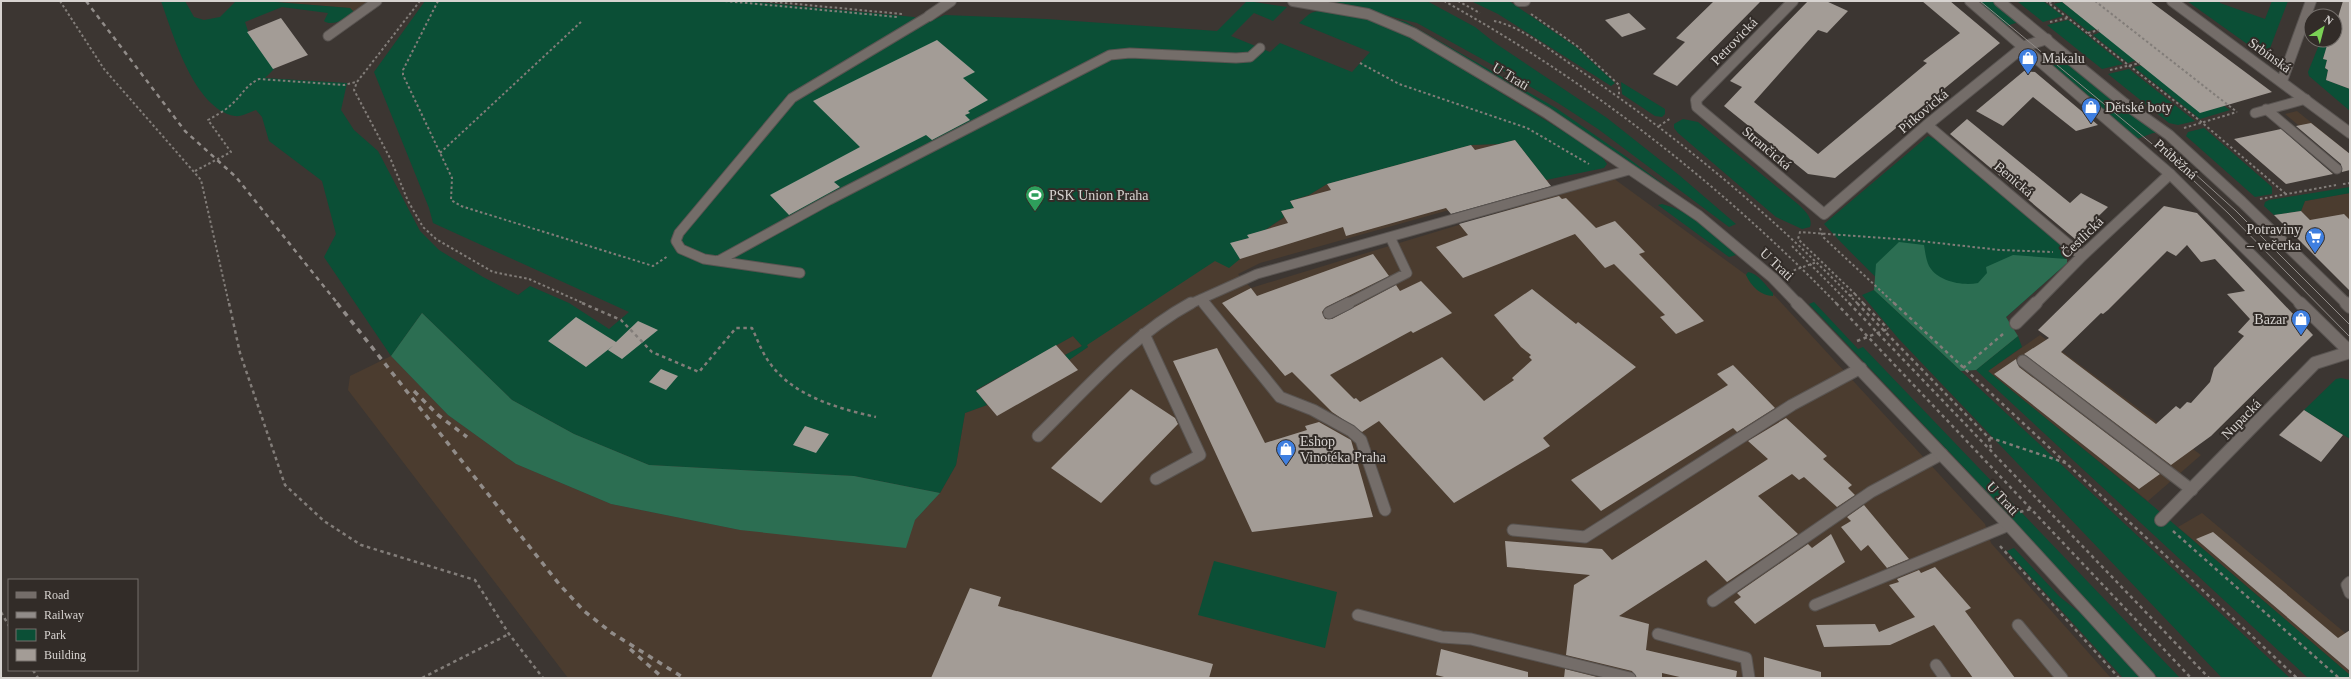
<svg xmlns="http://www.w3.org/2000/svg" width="2351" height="679" font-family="Georgia,serif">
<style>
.industrial{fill:#4b3c2f}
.green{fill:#0b4f36}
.forest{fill:#2c6e52}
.building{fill:#a39c96;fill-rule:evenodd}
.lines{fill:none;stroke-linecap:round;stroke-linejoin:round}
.service-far1-casing{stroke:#595451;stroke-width:11}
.service-casing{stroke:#595451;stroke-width:13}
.minor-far1-casing{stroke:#595451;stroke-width:12}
.minor-casing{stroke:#595451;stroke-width:14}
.secondary-far1-casing{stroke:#595451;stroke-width:12}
.secondary-casing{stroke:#595451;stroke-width:14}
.path-far1{stroke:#827d79;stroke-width:2;stroke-dasharray:2.5 2.5;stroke-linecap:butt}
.path{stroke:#827d79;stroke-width:2.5;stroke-dasharray:3.5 3.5;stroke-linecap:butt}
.service-far1{stroke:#746d69;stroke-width:9}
.service{stroke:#746d69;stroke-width:11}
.minor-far1{stroke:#746d69;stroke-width:10}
.minor{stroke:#746d69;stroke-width:12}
.secondary-far1{stroke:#746d69;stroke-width:10}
.secondary{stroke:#746d69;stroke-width:12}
.tram{stroke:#918c89;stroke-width:1}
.rail-far1{stroke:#918c89;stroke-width:2.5;stroke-dasharray:4.5 4.5;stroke-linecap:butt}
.rail{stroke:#918c89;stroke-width:3.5;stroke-dasharray:5.5 5.5;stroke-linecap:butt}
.path-bridge{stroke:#827d79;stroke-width:2.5;stroke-dasharray:3.5 3.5;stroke-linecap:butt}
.labels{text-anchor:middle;stroke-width:4;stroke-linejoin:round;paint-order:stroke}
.street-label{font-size:14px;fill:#d7d3d0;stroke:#322c28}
.poi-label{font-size:14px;fill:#d7d3d0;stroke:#322c28;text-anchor:start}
</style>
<rect width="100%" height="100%" fill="#3c3632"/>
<path class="industrial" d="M263 1H373L355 13 350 8Z
M2297 111 2350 154 2317 141 2285 114Z
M1515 140 1549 182 1260 263 1238 274 1251 288 1613 178 1775 296 1985 524 1991 543 2111 678H568L348 390 350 376 391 356 448 415 516 464 611 504 740 530 915 520 940 493 956 465 965 413 987 405 976 391 1073 336 1082 346 1065 355 1069 360 1088 347 1086 345 1231 243 1249 238 1247 235 1265 230 1284 218 1281 211 1290 201 1309 195 1327 184 1416 159 1471 145 1498 144Z
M2350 193V259L2301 211 2305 201Z
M2040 335 2201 455 2148 501 1988 371Z
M2202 513 2350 637V675L2178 527Z"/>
<path class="green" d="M161 1H185L194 17 204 20 220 17 235 2 263 1 350 8 355 13C348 18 332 27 324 21L328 13 282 7 245 22 248 31 274 69 265 78 347 83 341 110 354 130 378 151 420 231 439 250 483 277 518 295 530 286 569 303 609 329 629 312 433 223 429 208 374 72 425 1H747L914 17 926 23 945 15 1046 19 1217 31 1247 1 1287 7 1273 21 1254 13 1231 36 1270 52 1280 43 1352 72 1370 52 1299 23C1304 19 1309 13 1314 12 1332 6 1382 24 1400 31L1589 147 1602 157 1607 164 1604 168 1546 180 1515 140 1498 144 1471 145 1327 184 1309 195 1290 201 1294 208 1281 211 1284 217 1265 230 1248 235 1249 238 1231 243 1240 259 1229 268 1215 261 1087 345 1088 347 1069 360 1065 355 1082 346 1073 336 976 390 987 405 965 413 956 465 940 493 854 476 649 465 574 434 512 400 422 313 391 356 324 257 336 234 322 181 269 141 262 117 256 110C250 112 241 117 235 116 194 109 173 34 161 1Z
M1330 1H1427L1475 27 1495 43 1607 118 1679 175 1736 224 1729 227 1598 129 1558 103 1500 69 1417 23 1385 15 1361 7Z
M1471 1H1509L1576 47 1615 83 1611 86 1498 14Z
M1975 1H1992L2019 22 2006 26Z
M2017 1H2043L2063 16 2043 22Z
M2187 1H2220V3L2265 19 2272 1H2288L2267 56H2264Z
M2062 2 2097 29 2088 31 2054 4Z
M1390 18 1406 22 1556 108 1628 158 1687 202C1590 138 1495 70 1390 18Z
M2068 20 2123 64 2102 69 2047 25Z
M2101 32 2137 60 2128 63 2093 35Z
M2321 40H2330L2323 58 2327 60 2325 68 2328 70 2326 80 2350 89V111L2309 76 2308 72Z
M2060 56 2141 122 2159 133H2153L2137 139 2046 60Z
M2143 65 2200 112 2224 106 2230 110 2200 119 2134 67Z
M2129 69 2195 121 2178 125 2169 123 2108 74Z
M1621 82 1665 109V114L1662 117 1655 116 1622 94Z
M1683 119 1698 122 1799 205C1805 211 1813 218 1810 227L1802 229 1776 217 1678 133 1674 128V124Z
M2204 128 2272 187V194L2255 197 2186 136 2188 132Z
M1928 136 1937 140 2061 241 2067 263 1959 359C1914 313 1867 271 1824 224Z
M2350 187V193L2305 201 2301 211 2274 215 2264 206 2265 202 2269 200Z
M1662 204C1692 212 1715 233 1736 255L1729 257 1658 205Z
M1748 272C1758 273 1766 286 1773 293V296C1761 296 1751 286 1746 275Z
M1874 290 2290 678H2222L1898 338 1862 295Z
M1814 302 1858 349 1863 347 2180 678H2158L1972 476 1809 304Z
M2018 336 2022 347 1988 371 2153 506 2350 675V678H2308L1976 370Z
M2341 378 2350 380V439L2304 410 2336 379Z
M2014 548 2060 597 2084 616 2140 678H2123L2007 551Z
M1214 561 1337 592 1325 648 1198 615Z"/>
<path class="forest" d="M1899 242 1924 245C1925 251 1926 260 1929 266 1938 282 1963 286 1978 283L1987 273 1986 267 2013 255 2067 259V263L2006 317 2018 336 1976 370 1961 371 1874 290 1876 264Z
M422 313 512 400 574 434 649 465 854 476 940 493 915 520 906 548 740 530 611 504 516 464 448 415 391 356Z"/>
<path class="building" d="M1714 1H1761L1677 86 1653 74 1685 42 1676 38Z
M1808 1H1826L1848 11 1827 33 1818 30 1754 102 1818 154 1927 63 1923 61 1960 33 1922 1H1950L2000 43 1835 178 1808 174 1724 106 1742 87 1730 81 1732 79Z
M2061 1H2150L2272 92 2200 113Z
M2343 1H2350V89L2326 80 2328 70 2325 68 2327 60 2323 59 2328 42 2335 40V27Z
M1629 13 1646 29 1622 37 1605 20Z
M281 18 308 55 273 69 247 32Z
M937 40 975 72 963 78 988 100 968 111 970 113 965 115 970 120 932 140 926 135 834 182 840 187 789 215 770 195 860 147 813 101Z
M2024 71 2035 72 2098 125 2076 131 2033 97 2003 126 1976 111Z
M1967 119 2070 203 2081 193 2108 207 2075 239 1950 134Z
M2311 123 2350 154V170L2342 172 2341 164 2296 126Z
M2281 129 2333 174 2286 184 2234 139Z
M1515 140 1551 186 1451 214 1446 208 1346 236 1343 227 1240 259 1230 243 1249 238 1247 235 1288 223 1281 211 1294 208 1290 201 1331 190 1327 184 1471 145 1475 150Z
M1559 196 1562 199 1566 198 1596 228 1615 221 1645 252 1639 254 1704 321 1676 334 1660 317 1665 315 1614 264 1605 268 1575 234 1463 278 1436 247 1468 235 1459 224Z
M2164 206 2197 213 2313 335 2211 436 2171 465 2024 354 2049 338 2038 330ZM2187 245 2201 262 2215 259 2245 291 2227 294 2250 319 2238 332 2244 336 2214 368 2210 382 2191 403 2187 402 2180 409 2176 406 2156 424 2061 352 2101 313 2103 314 2108 310 2167 251 2176 256Z
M2301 211 2310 220 2344 214 2350 220V291L2274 215Z
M1373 254 1389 276 1326 307 1322 312 1325 319H1332L1396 285 1400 291 1421 281 1452 313 1413 333 1411 331 1330 375 1354 399 1356 398 1360 402 1442 357 1484 401 1514 380 1512 378 1532 360 1529 357 1531 355 1521 347 1494 315 1532 289 1576 324 1578 322 1636 367 1543 438 1550 446 1454 503 1379 421 1362 432 1332 412 1292 372 1285 376 1222 303 1251 288 1257 296Z
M576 317 616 342 638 321 658 330 622 359 608 350 614 345 586 367 548 341Z
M1056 345 1078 370 997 416 976 391Z
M1217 348 1265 443 1307 430 1305 426 1319 422 1351 440 1373 517 1252 532 1173 361Z
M2016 359 2019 367 2160 474 2139 489 1994 374Z
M1733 365 1775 408 1737 432 1733 428 1601 511 1571 480 1728 385 1717 374Z
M661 369 678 376 666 390 649 382Z
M1131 389 1175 418 1178 424 1101 503 1051 468Z
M2304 410 2343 435 2321 462 2279 435Z
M1786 418 1827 456 1823 459 1852 485 1848 488 1855 495 1837 507 1804 477 1799 480 1792 474 1758 496 1798 534 1727 582 1706 560 1619 616 1649 624 1646 650 1737 671 1736 678H1684L1662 673V678H1637L1632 671 1566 655 1574 585 1590 575 1507 567 1505 541 1602 549 1612 560 1768 459 1748 441Z
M805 426 829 434 816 453 793 445Z
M1864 505 1909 559 1887 568 1868 545 1861 551 1841 527 1851 521 1847 517Z
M2213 532 2338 638 2350 630V671L2196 539Z
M1831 534 1845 562 1755 624 1734 602 1741 597 1737 593 1808 544 1812 548Z
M1935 567 1971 608 1965 611 2015 678H1973L1934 625 1890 645 1824 647 1816 625 1875 624 1879 632 1915 617 1889 585 1899 582 1897 579 1919 570 1921 573Z
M970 588 1001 597 998 606 1213 664 1209 678H931Z
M1441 649 1528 672V678H1448L1436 675Z
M1764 657 1821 672V678H1764Z
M1565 669 1601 678H1564Z"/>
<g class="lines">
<defs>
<path id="service-far1" d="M328 36 377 1
M2266 109 2337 169
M2255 113 2306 99
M718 261 829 200 1110 55 1130 53 1236 58 1250 57 1260 48
M800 273 704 259 681 249 676 241 679 233 792 98 929 16
M1201 299 1205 304
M1190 304 1257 274 1629 170
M1347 304 1407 273 1390 237"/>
<path id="service" d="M1204 303 1280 397 1313 410 1351 431 1361 440 1385 510
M1329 313 1349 303
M1144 334 1200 455 1156 479
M2023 361 2192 490
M1038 436C1086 389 1132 335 1191 303
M1513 530 1585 537 1792 405 1861 368
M2350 582 2347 585 2350 593
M1713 601 1871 492 1942 454
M1815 605 2009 525
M1358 615 1442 637 1471 639 1630 678
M2018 625 2062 678
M1658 634 1746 658 1749 678
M1936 665 1945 678"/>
<path id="minor-far1" d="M1293 1 1368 14 1413 33 1547 113 1699 216 1773 278 1798 304
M1519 1H1525
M1793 1 1696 100 1697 107 1824 214 1927 125 2016 53 2025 46 2047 39
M2172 1 2350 133
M929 16 951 1
M2282 81 2311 1
M1927 125 2082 256
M2035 304 2082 256 2170 174"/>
<path id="minor" d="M1797 303 2009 525 2149 678
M2016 323 2036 303
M2161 520 2315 363 2350 352"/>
<path id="secondary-far1" d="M1970 1 2170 174 2301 304
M1999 1 2124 103 2169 135 2242 202 2347 304"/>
<path id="secondary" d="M2300 303 2350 352
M2346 303 2350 307"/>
</defs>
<use href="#service-far1" class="service-far1-casing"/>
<use href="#service" class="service-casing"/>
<use href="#minor-far1" class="minor-far1-casing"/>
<use href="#minor" class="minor-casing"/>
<use href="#secondary-far1" class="secondary-far1-casing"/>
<use href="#secondary" class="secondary-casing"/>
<path class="path-far1" d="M60 1 104 69 201 180 229 304
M420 1 357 82 354 90 391 160 408 201 423 227 436 239 493 272 529 279 585 304
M438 1 403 70V75L452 178 451 200 461 206 653 266 668 256
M725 1 898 17
M765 1 902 14
M1444 1C1590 82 1720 184 1837 304
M1458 1 1480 13
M2046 1 2199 120 2286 194
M2095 1 2237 112
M2049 3 2055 1
M1531 14 1577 46 1619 85V97
M1494 21C1521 26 1552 52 1575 67 1677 136 1772 215 1858 304
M2050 22 2068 18
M2088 33 2099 30
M1360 63 1399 84 1527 128 1589 164
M2110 70 2140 63
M1659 126 1671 118
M2184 128 2237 112
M440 153 582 21
M195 171 231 152 208 120C216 115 225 111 232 104 242 95 246 85 259 79L344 85 356 82
M2343 184 2350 183
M2260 199 2336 185
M1820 228 1823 237 1895 304
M1792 246 1850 304
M1789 272 1817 262
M1855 294 1864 304
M1850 296 1855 294 1798 239 1800 232 1911 240 2000 250 2053 252"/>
<path class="path" d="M229 303 240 353 285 485 324 521 361 545 475 580 509 634 543 678
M582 303 621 320 652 352 699 372 736 328H752C758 341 763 355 772 366 796 397 840 409 876 417
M1836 303 2191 678
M1849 303 2209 678
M1857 303 1988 437 2066 463
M1863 303 1888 329
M1894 303 2297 678
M1963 368 2003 334
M1989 438 1991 448
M2020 512 2031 509
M2173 531 2339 678
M2000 546 2119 678
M1 612 9 626
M33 670 38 678
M422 678 509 634"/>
<use href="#service-far1" class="service-far1"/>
<use href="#service" class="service"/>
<use href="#minor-far1" class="minor-far1"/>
<use href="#minor" class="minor"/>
<use href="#secondary-far1" class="secondary-far1"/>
<use href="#secondary" class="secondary"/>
<path class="tram" d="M1980 1 2175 163 2228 213 2350 337
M2161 143 2236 211 2350 325"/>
<path class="rail-far1" d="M86 1 185 131 236 177 338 304"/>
<path class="rail" d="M337 303 559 584 584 611 612 633 684 678
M414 391 438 415 467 437
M630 649 663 678"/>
<path class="path-bridge" d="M1857 341 1888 329"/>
</g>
<defs>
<symbol id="shop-pin" viewBox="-11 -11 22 30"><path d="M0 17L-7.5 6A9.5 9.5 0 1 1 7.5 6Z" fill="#3f7fe0" stroke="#322c28"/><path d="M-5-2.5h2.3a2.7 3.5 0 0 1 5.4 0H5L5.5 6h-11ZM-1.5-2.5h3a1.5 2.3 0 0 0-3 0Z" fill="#fff"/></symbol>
<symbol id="stadium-pin" viewBox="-11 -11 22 30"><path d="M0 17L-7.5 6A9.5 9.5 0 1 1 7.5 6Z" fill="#2e9e5b" stroke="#322c28"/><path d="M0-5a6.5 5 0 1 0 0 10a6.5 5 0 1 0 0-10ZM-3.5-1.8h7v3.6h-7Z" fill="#fff"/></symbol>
<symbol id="supermarket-pin" viewBox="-11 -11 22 30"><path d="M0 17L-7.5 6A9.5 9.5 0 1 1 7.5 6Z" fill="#3f7fe0" stroke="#322c28"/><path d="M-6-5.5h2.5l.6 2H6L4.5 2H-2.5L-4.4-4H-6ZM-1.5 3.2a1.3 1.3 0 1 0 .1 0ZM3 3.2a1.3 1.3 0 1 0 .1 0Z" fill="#fff"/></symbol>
</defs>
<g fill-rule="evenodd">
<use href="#shop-pin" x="2017" y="47" width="22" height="30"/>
<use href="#shop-pin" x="2080" y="96" width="22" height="30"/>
<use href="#stadium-pin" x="1024" y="184" width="22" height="30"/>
<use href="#supermarket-pin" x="2304" y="226" width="22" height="30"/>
<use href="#shop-pin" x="2290" y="308" width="22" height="30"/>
<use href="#shop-pin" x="1275" y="438" width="22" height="30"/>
</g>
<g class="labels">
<g class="street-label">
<text transform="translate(1734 41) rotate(-46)" y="5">Petrovická</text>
<text transform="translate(2270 55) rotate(36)" y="5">Srbínská</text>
<text transform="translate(1511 76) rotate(31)" y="5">U Trati</text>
<text transform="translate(1923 111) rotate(-40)" y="5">Pitkovická</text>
<text transform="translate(1767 148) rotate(40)" y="5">Strančická</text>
<text transform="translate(2176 159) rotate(42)" y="5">Průběžná</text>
<text transform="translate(2014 179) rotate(40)" y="5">Benická</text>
<text transform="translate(2082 237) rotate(-44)" y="5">Čestlická</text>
<text transform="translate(1777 264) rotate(43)" y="5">U Trati</text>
<text transform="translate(2241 419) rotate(-46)" y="5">Nupacká</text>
<text transform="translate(2003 498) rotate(47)" y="5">U Trati</text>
</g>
<g class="poi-label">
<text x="2042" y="63">Makalu</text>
<text x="2105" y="112">Dětské boty</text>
<text x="1049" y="200">PSK Union Praha</text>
<text x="2301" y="234" text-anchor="end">Potraviny<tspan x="2301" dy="16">– večerka</tspan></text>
<text x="2287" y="324" text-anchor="end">Bazar</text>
<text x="1300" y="446">Eshop<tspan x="1300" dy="16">Vinotéka Praha</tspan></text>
</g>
</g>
<rect width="2351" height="679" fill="none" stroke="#d7d3d0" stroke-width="4"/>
<rect x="8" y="579" width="130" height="92" fill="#322c28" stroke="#746f6b"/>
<rect x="16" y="592" width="20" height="6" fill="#746d69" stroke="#746f6b"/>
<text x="44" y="599" font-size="12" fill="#d7d3d0">Road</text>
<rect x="16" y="612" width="20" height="6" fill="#918c89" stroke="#746f6b"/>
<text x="44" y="619" font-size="12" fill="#d7d3d0">Railway</text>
<rect x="16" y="629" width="20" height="12" fill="#0b4f36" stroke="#746f6b"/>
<text x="44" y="639" font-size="12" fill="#d7d3d0">Park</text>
<rect x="16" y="649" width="20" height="12" fill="#a39c96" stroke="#746f6b"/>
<text x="44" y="659" font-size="12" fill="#d7d3d0">Building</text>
<g transform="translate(2323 28) rotate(36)"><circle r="19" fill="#322c28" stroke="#746f6b"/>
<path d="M0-3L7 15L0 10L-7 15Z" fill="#7bd155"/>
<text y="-6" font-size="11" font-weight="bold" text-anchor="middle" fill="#d7d3d0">N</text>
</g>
</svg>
